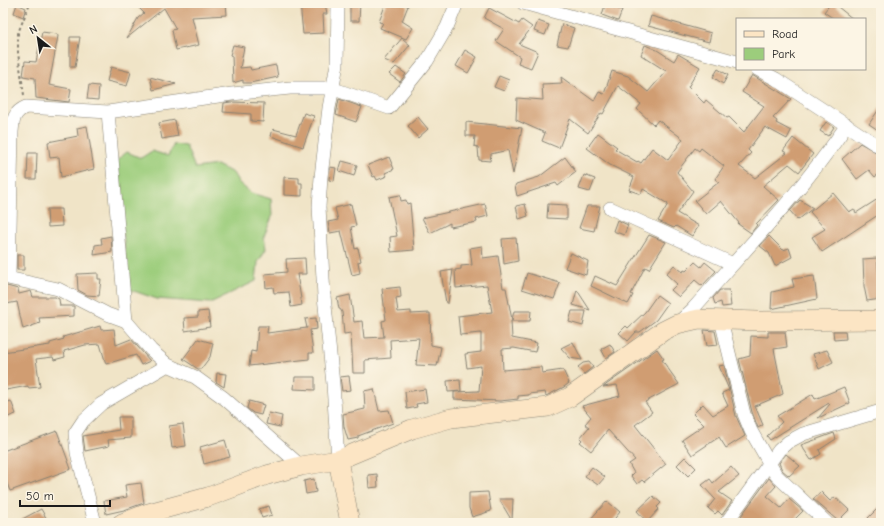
<svg xmlns="http://www.w3.org/2000/svg" width="884" height="526" font-family="'Comic Neue',sans-serif">
<style>
.green{fill:#9ccd7c;stroke:#5c744c}
.building{fill:#d09d72}
.lines{fill:none;stroke-linecap:round;stroke-linejoin:round}
.street-casing{stroke:#868072;stroke-width:14}
.secondary-casing{stroke:#868072;stroke-width:20}
.path{stroke:#868072;stroke-width:2;stroke-dasharray:3 3;stroke-linecap:butt}
.street{stroke:#fff;stroke-width:13}
.secondary{stroke:#fce5c4;stroke-width:19}
</style>
<rect width="100%" height="100%" fill="#fcf5e5"/>
<filter id="ink" filterUnits="userSpaceOnUse"><feTurbulence type="fractalNoise" baseFrequency=".025" numOctaves="2"/><feDisplacementMap in="SourceGraphic" scale="8" xChannelSelector="R" yChannelSelector="G"/><feConvolveMatrix kernelMatrix="1 2 1 2 8 2 1 2 1" color-interpolation-filters="sRGB"/></filter>
<filter id="wash" filterUnits="userSpaceOnUse"><feTurbulence type="fractalNoise" baseFrequency=".012" numOctaves="4" result="noise"/><feDisplacementMap in="SourceGraphic" scale="16" xChannelSelector="R" yChannelSelector="G"/><feGaussianBlur stdDeviation="0.9" result="paint"/><feColorMatrix in="noise" values="0 0 0 0 0 0 0 0 0 0 0 0 0 0 0 0 0 1.4 0 .05"/><feComposite in="paint" operator="in"/></filter>
<g filter="url(#wash)">
<rect width="100%" height="100%" fill="#f0e4c7"/>
<path class="green" d="M174 144 186 146 195 168 217 165 233 173 239 183 251 193 271 199 272 217 264 236 266 249 258 262 256 281 210 303 157 299 128 289 117 160 127 152 141 158 152 151 168 156Z"/>
<g id="blocks">
<path class="building" d="M134 3H226L227 15 192 17 199 45 176 50 172 30 176 29 164 8 127 38 138 18 144 13Z
M300 3H325L327 14H323L324 33 303 34Z
M350 3H360L359 21H350Z
M386 3H401L408 6 402 21 413 28 406 39 380 28 383 23 379 22Z
M831 3H833L853 19H834L824 12Z
M17 4 26 8 23 17 14 13Z
M605 5 622 10 618 21 602 15Z
M489 8 519 24 522 20 532 27 519 44 538 52 531 68 518 63 520 57 496 41 504 29 484 18Z
M651 16 711 33 709 42 648 26Z
M538 21 549 25 545 35 534 31Z
M562 24 574 28 568 47 557 45Z
M42 32 57 34 58 36 49 85 71 89 69 102 36 98 35 78 23 76 25 61 36 62Z
M70 37H80L75 67H70Z
M402 38 410 45 394 64 384 60Z
M233 45 244 47 240 68 250 67 251 70 276 65 278 77 250 83H243V80L233 83 232 56 230 55Z
M645 45 657 50 674 61 678 54 700 67 688 87 704 103 706 100 727 118 729 117 744 132 764 106 742 92 752 75 791 99 773 118 777 121 776 123 791 131 787 139 765 127 748 150 751 153 739 166 755 178 787 153 783 151 793 138 813 154 799 172 789 164 763 186 779 200 756 224 757 225 751 233 738 224 739 223 721 201 706 214 695 201 719 182 715 179 724 166 701 148 699 151 695 148 677 172 693 191 677 213 699 226 692 236 676 226 674 228 658 221 668 204 643 189 641 194 629 190 634 177 610 165 587 148 598 133 617 147 615 149 637 162 638 161 641 163 652 148 668 160 683 139 658 120 654 125 637 109 641 104 618 86 603 114 601 113 588 133 570 119 559 148 542 141 545 133 516 120 517 98 543 100 542 84 562 83 561 77 594 101 599 92 604 94 612 71 628 76 648 92 666 71 641 55Z
M465 50 477 57 468 73 456 66Z
M111 67 131 72 127 86 107 81Z
M396 67 406 74 400 82 389 74Z
M718 69 728 75 723 84 713 77Z
M499 76 509 80 504 91 494 87Z
M150 77 176 84 153 90Z
M89 85 99 86 98 100 87 99Z
M339 99 362 107 356 122 336 115Z
M231 102 264 103 263 122 251 121V114L223 112 224 103Z
M881 106V132L869 124Z
M304 113 314 116 303 147 271 136 273 129 296 135Z
M418 117 428 129 418 138 408 126Z
M175 120 178 136 162 139 159 123Z
M466 122 522 128 513 174 508 150 491 154 490 161 479 160 478 147 474 146 475 136H466Z
M826 122 834 127 828 136 820 131Z
M87 126 94 169 61 177 59 157 50 158 48 142 78 136 77 128Z
M860 143 881 155V172L875 177 869 170 857 179 842 159Z
M28 153H37L36 179H27Z
M389 157 394 169 385 173 387 176 377 180 375 176 373 177 368 165Z
M565 157 576 172 558 186 556 183 517 196 515 186 516 184 539 177Z
M342 161 357 165 354 176 339 171Z
M330 167 336 168 334 181 329 180Z
M584 175 595 179 590 192 579 189Z
M284 177 299 178V183H302V196L284 195Z
M833 193 849 212 854 209 856 213 881 197V213L822 252 812 237 825 229 810 212Z
M400 195 401 201 406 200 407 204 410 203 414 250 391 252 390 237 397 236 389 197Z
M800 200 813 208 798 220 790 211Z
M351 204 356 226 351 227 355 249 358 248 361 261 358 262 360 273 352 275 341 231 330 233 328 222 338 220 335 208Z
M485 204 488 216 476 219 477 222 450 227V223L430 233 422 218Z
M525 204 528 216 519 219 516 206Z
M548 204 567 205V219L547 218Z
M587 206H600L594 231 579 228Z
M47 209H61L62 226 48 227Z
M617 220 628 225 624 235 613 231Z
M649 235 666 242 649 269 645 267 631 294 633 295 628 304 591 286 595 276 617 286Z
M111 236 112 252 94 255 95 245 102 244 101 238Z
M769 236 783 250 789 248 792 257 775 266 769 253 760 246Z
M516 238 518 261 504 264 502 239Z
M482 246 483 258 498 256 503 288H506L512 320 514 311H531L530 321H511L512 338 537 343 535 352 514 348 502 349 503 370 541 367 542 373 563 370 569 383 564 387 546 396 545 392 529 394V395L518 396V399L500 401 454 399V392L479 391 481 366 467 368 465 354 481 352V333L460 335 458 316 492 312 487 285 456 288 455 270 461 269V266L472 265 470 248Z
M571 253 588 261 586 275 565 268Z
M17 255H24V270H17Z
M305 258 306 274H297L302 305 291 307 289 292 274 293 273 287 266 288 265 274 287 272 286 259Z
M877 258 881 299 867 301 864 286 863 259Z
M695 262 701 267 705 262 716 271 702 286 695 280 679 297 671 290 677 284 666 274 674 265 683 272 684 270 686 271Z
M453 270 448 303H446L441 272Z
M98 273V279H101L99 296 87 295 78 290 77 274Z
M527 273 560 283 554 299 522 289Z
M814 276 817 299 771 309 772 292 794 287 792 279Z
M3 285 18 289 19 294 31 291 33 297H55L59 299 60 306H74V316L39 318 40 323 23 329 17 302 6 304Z
M400 287 401 297 396 298 398 312 411 311V314L430 313 431 345 441 347 437 366 416 365 419 338 390 340 391 358 365 360V373H353L351 333 344 334 342 312 340 309H339L337 298 350 295 354 322 362 321 364 338 384 337 382 321 386 320 382 289Z
M577 290 590 310 573 305Z
M720 290H729L731 306 722 307 721 302 715 304 713 298Z
M657 295 668 303 656 320 640 332H636L628 341 619 333 626 326 628 328 645 312Z
M208 311 210 327 185 331 184 318 198 317V312Z
M572 311H586L583 326 569 322Z
M316 318 317 329 310 330 313 353H309V359L249 366 251 351 256 352 258 326H268L267 333 307 328 305 319Z
M100 326 101 330 114 329 116 345 131 339 150 361 141 365 136 355 106 364 100 344 85 345 64 351 65 357 54 360 53 357 36 359 40 387 28 388V386L6 390 3 371V352L50 345V343L64 339 63 337Z
M704 330 715 331 718 345 707 346Z
M833 331H845L846 339 834 340Z
M768 332H785L787 347 774 349 783 394 755 406 763 425 758 428 752 412 739 359 750 356 751 336 768 337Z
M198 339 213 343 210 357 201 369H198L183 359Z
M573 342 582 360 570 358 561 348Z
M610 344 615 352 606 358 601 349Z
M657 349 664 359 662 360 679 384 645 402 652 412 635 425 666 464 644 482 642 480 637 484 631 476 634 473 629 464 635 460 608 430 591 451 580 442 582 440 580 438 589 427 585 424 591 417 582 406 620 396 617 385 603 387Z
M827 350 833 362 819 369 813 354Z
M589 362 593 367 584 374 578 367 583 363Z
M724 365 736 416 745 436 726 448 719 437 692 455 682 440 704 425 693 414 703 404 713 415 728 406 722 393 729 390 719 366Z
M217 373 226 374 224 387 216 382Z
M349 376 351 390 342 391 340 377Z
M295 377H315V390L294 389Z
M460 380 461 391 448 392 447 381Z
M844 387 850 403 818 418 830 404 829 403 770 440 767 436 782 422 777 416 813 394 815 399Z
M374 389 379 411 389 410 393 423 358 436V438L348 440 344 427 343 414 365 409 364 391Z
M425 389 427 402 416 404 417 407 407 409 405 392Z
M11 401 16 414 5 418 3 404Z
M249 401 264 405 261 415 253 413 247 408Z
M269 413 282 416 280 427 266 424Z
M118 417H131V438L108 440 109 446 85 451 83 436 119 430Z
M183 424 186 446 172 448 169 426Z
M57 431 71 469 10 491 5 478H3V451Z
M834 433 836 439 819 450 821 454 811 460 801 445Z
M225 440 230 457 204 464 200 447Z
M786 454 800 466 789 476 782 470 779 463Z
M685 457 696 468 688 476 677 465Z
M592 467 605 477 598 485 585 476Z
M731 467 739 476 719 492 732 501 722 515 718 511 715 514 708 508 715 499 702 485 710 479 713 483Z
M377 474 378 487 369 488 368 475Z
M769 478 776 486 767 496 781 508 789 499 803 511 791 523H750L741 516Z
M314 479 316 492 306 494 304 481Z
M141 483 144 503 124 510 106 514 104 501 127 497 125 485Z
M488 492 491 511 472 517 469 508V493Z
M821 492 830 501 835 497 849 510 838 521 813 499Z
M653 496 661 503 657 507 659 509 647 522 637 511Z
M499 499H513L512 521Z
M607 501 620 512 611 523H587Z
M881 505V523H873L868 518Z
M269 506 272 515 262 518 259 509Z
M41 509 49 523H15Z"/>
</g>
</g>
<g filter="url(#ink)">
<use href="#blocks" fill-opacity="0" stroke="#868072" stroke-width="1"/>
<g class="lines">
<defs>
<path id="street" d="M338 3 337 64 329 108 321 177 319 207 324 296 333 384 338 460
M523 3 737 62
M757 69 776 79 875 144 881 146
M108 112 126 321
M610 208 733 264
M3 277 58 289 107 314 126 321 151 350 168 365 195 377 224 398 301 466
M9 277 12 132C13 119 14 112 26 107L108 112 232 94 290 88H331L389 108 427 61 447 27 457 3
M721 320 744 414 751 431 776 475 827 523
M679 322 692 310C746 249 801 192 847 125
M95 523 77 453 75 433 83 421 101 404 168 365
M726 523 779 450 788 442 803 434 881 411"/>
<path id="secondary" d="M338 460 350 523
M122 523 145 514 208 497 267 475 301 466 338 460 412 429 451 418 548 407 570 397 663 331 677 324 699 319 758 321 881 320"/>
</defs>
<use href="#street" class="street-casing"/>
<use href="#secondary" class="secondary-casing"/>
<path class="path" d="M24 95 18 53V33L30 3"/>
<use href="#street" class="street"/>
<use href="#secondary" class="secondary"/>
</g>
</g>
<rect width="884" height="526" fill="none" stroke="#fcf5e5" stroke-width="16"/>
<rect x="736" y="18" width="130" height="52" fill="#fcf5e5" stroke="#a29e95"/>
<rect x="744" y="31" width="20" height="6" fill="#fce5c4" stroke="#a29e95"/>
<text x="772" y="38" font-size="12" fill="#1c1c1c">Road</text>
<rect x="744" y="48" width="20" height="12" fill="#9ccd7c" stroke="#a29e95"/>
<text x="772" y="58" font-size="12" fill="#1c1c1c">Park</text>
<g transform="translate(38 38) rotate(330)" stroke="#fcf5e5" stroke-width="3" paint-order="stroke">
<path d="M0-3L7 15L0 10L-7 15Z" fill="#1c1c1c"/>
<text y="-6" font-size="11" font-weight="bold" text-anchor="middle" fill="#1c1c1c">N</text>
</g>
<path d="M20 500v6h90v-6" fill="none" stroke="#1c1c1c" stroke-width="2"/>
<text x="26" y="500" font-size="12" fill="#1c1c1c" stroke="#fcf5e5" stroke-width="3" paint-order="stroke">50 m</text>
</svg>
